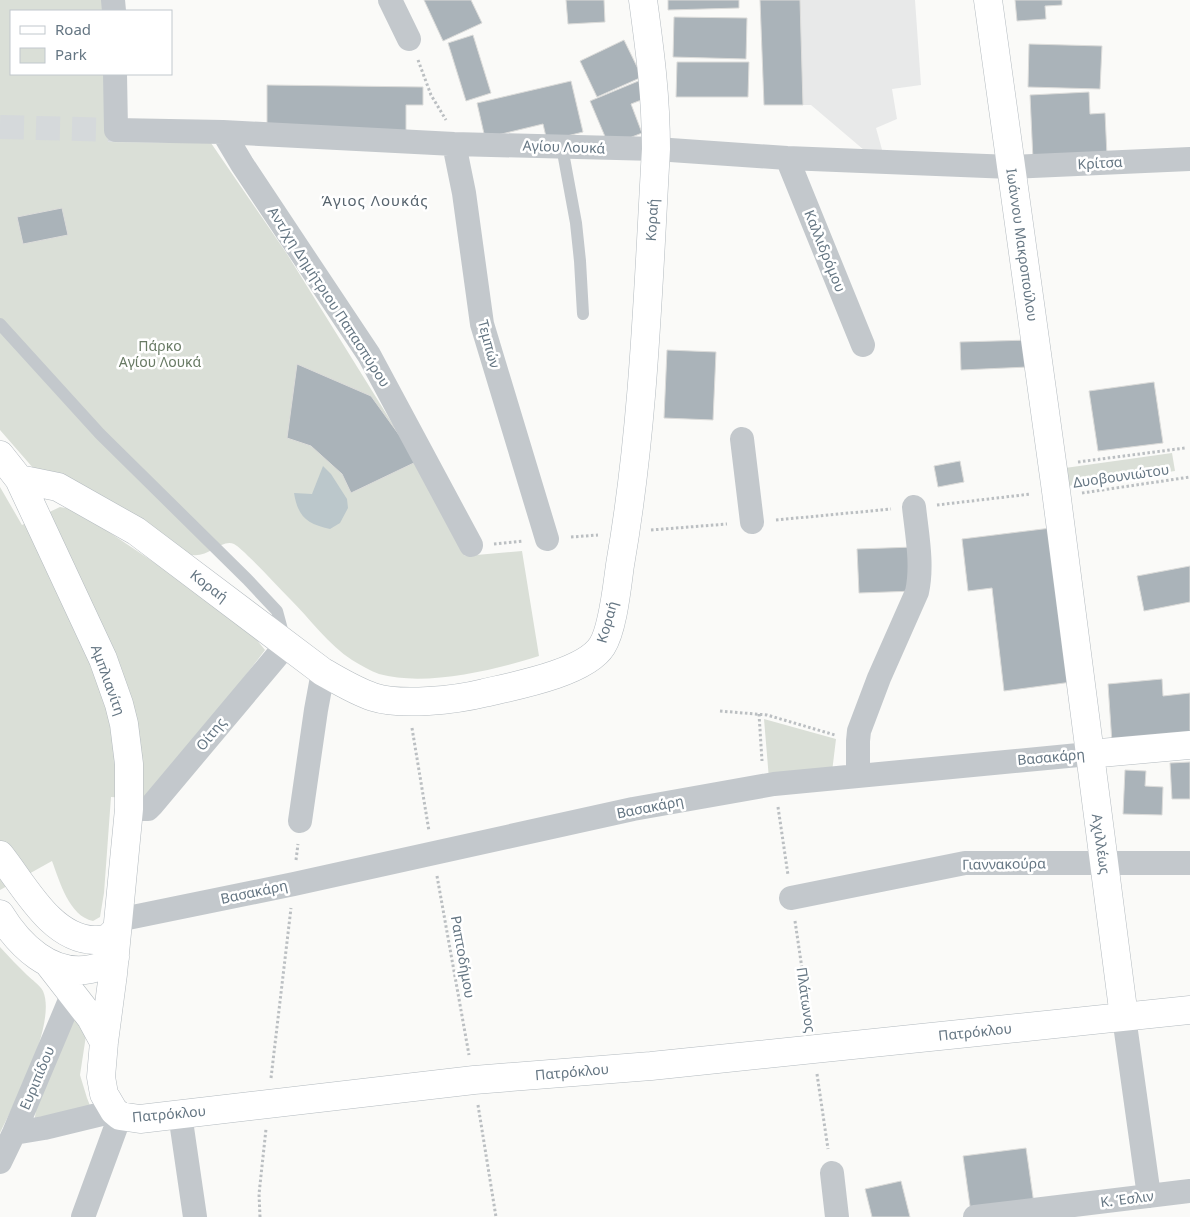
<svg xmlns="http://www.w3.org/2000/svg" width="1190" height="1217" font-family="'Noto Sans',sans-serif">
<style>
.built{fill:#e8e9e9}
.green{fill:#dadfd7}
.water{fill:#bbc7cb}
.building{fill:#aab3b9;stroke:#dcdcda}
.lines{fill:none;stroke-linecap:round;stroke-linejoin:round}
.street-tunnel{stroke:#d5d9db;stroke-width:24;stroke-dasharray:24 12;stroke-linecap:butt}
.secondary-casing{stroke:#b3babf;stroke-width:29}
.path{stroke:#bbbfc2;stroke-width:3;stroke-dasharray:2.5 2.5;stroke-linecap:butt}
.lane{stroke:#c3c8cc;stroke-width:12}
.street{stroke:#c3c8cc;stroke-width:24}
.secondary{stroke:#fff;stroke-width:28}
.labels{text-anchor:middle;stroke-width:5;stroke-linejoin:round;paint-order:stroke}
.street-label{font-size:14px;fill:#657683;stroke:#fff}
.park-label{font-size:14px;fill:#687a64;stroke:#fff}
.neighbourhood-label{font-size:15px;letter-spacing:1px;fill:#57646e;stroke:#fff}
</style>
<rect width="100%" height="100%" fill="#fafaf8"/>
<path class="built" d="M760 0H915L921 85 892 89 897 119 876 128 886 164 864 150 811 105H764Z"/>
<path class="green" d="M0 0H105V11H11V74H106L108 142 211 143 287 254 402 439 465 556 522 551 539 656C495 670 425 687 379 674 370 671 361 665 352 660 329 645 310 619 290 599 276 585 263 570 248 556 244 552 239 547 234 544 221 538 206 561 188 554L34 469 0 430Z
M1172 453 1175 471 1068 486 1065 468Z
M0 487 22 525 60 507 76 510 155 563 247 628 265 650 151 799 111 797 104 893 100 917 93 921C69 916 60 882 52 861L0 890Z
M764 719 836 739 832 772 769 779Z
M0 947C9 957 18 966 27 975 33 981 39 984 43 991 57 1023 15 1102 0 1133Z
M76 1009 87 1029 80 1075 87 1098 91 1108 34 1124 37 1102Z"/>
<path class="water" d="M323 466 331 474 347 499 348 508 340 523 330 529C307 524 298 517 294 493L312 494Z"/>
<path class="building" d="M424 0H471L482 23 443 41Z
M566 0H604L605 22 568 24Z
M668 0H739V8L668 10Z
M760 0H800L803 105H764Z
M1015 0H1062V5L1045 6 1046 19 1017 21Z
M674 17 747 18 746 59 673 57Z
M473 35 491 93 466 101 448 43Z
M624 40 642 77 597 97 580 61Z
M1029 44 1102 46 1100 89 1028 87Z
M677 62H749L748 97H676Z
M648 77 654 95 631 104 642 133 609 146 590 101Z
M571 81 583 132 547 141 543 124 485 138 477 103Z
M267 85 423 87V105H406V133L267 131Z
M1089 92 1090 114 1105 113 1107 156 1033 160 1030 95Z
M62 208 68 235 23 244 17 217Z
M1030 340 1028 367 961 370 960 342Z
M667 350 716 352 713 420 664 418Z
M297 364 371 396 418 461 351 493 342 474 311 446 287 438Z
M1154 382 1163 443 1098 451 1089 391Z
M960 461 964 482 938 487 934 466Z
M1051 528 1072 682 1004 691 992 588 968 591 962 539Z
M914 547 915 591 859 593 857 549Z
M1190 566V602L1144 611 1137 576Z
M1162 679 1163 696 1190 693V737L1112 743 1108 684Z
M1190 762V799H1172L1170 763Z
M1125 770 1146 771 1145 786 1163 787 1162 815 1123 814Z
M1026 1148 1034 1204 971 1213 963 1156Z
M901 1181 910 1217H872L865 1189Z"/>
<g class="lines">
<path class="street-tunnel" d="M0 127 116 130"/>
<defs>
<path id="secondary" d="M988 0 1056 491 1124 1017
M0 455 19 479 103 659 119 704 124 724 129 764V809L113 974 104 1042 101 1077 104 1094 114 1111 120 1116 140 1119 474 1080 651 1066 1190 1010
M19 479 58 487 136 531 323 672C339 681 355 691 373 697 401 706 456 700 484 693 514 686 585 673 602 646 613 629 617 586 620 565 644 427 648 288 656 149 656 97 650 51 643 0
M1089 754 1190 745
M0 855C24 885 51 939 94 940 100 940 104 940 109 937 112 935 115 931 117 929
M0 914C19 945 51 977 91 969 100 967 109 964 115 957
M49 964 91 1018 104 1042"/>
</defs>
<use href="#secondary" class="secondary-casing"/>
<path class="path" d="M418 60 431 95 446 120
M1078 462 1185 448
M1082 493 1190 477
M937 505 1031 494
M776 520 891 509
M651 530 727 524
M571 537 598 535
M494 544 523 541
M720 711 767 715 835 735
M759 714 762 761
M412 728 429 831
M778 807 788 875
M296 860 298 844
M437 876 469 1055
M795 921 810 1023
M817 1074 828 1149
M271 1078 291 908
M478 1105 496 1217
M260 1217 259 1194 266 1129"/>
<path class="lane" d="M562 147 576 223 580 261 583 314
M0 324 100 434 247 579 277 611 284 637"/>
<path class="street" d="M113 0 114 11
M390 0 409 39
M115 74 116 130 223 132 454 144 656 149 787 158 1011 167 1190 159
M223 132 242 164 369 355 471 545
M454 144 464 193 482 324 547 539
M787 158 863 345
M742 439 752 522
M858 775V741L859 731 879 678 917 592C923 565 917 535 914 507
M129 809H148L152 805 287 644
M300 821 316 710 323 672
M791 898 965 863H1190
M118 920 294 884 633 809 774 784 1089 754
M1124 1017 1149 1196
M180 1114 195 1217
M14 1133 44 1128 114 1111
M0 1162 14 1133 73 993
M832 1173 837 1217
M83 1217 120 1116
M975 1217 1190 1191"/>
<use href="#secondary" class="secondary"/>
</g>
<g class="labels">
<g class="street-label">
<text transform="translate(564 147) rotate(2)" y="5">Αγίου Λουκά</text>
<text transform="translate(1100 163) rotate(-3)" y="5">Κρίτσα</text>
<text transform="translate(652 220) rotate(-87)" y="5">Κοραή</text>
<text transform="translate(1022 245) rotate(82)" y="5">Ιωάννου Μακροπούλου</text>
<text transform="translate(825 251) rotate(68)" y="5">Καλλιδρόμου</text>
<text transform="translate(329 297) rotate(57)" y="5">Αντ/χη Δημήτριου Παπασπύρου</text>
<text transform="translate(489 344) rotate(75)" y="5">Τεμπών</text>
<text transform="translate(1121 476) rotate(-8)" y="5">Δυοβουνιώτου</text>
<text transform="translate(209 586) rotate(37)" y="5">Κοραή</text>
<text transform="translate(607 622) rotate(-74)" y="5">Κοραή</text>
<text transform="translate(108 680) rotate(70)" y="5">Αμπλιανίτη</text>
<text transform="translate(211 734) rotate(-51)" y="5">Οίτης</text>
<text transform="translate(1051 757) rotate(-5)" y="5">Βασακάρη</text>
<text transform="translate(650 807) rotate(-11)" y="5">Βασακάρη</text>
<text transform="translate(1101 844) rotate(82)" y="5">Αχιλλέως</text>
<text transform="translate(1004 864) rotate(-1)" y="5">Γιαννακούρα</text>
<text transform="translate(254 892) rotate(-12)" y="5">Βασακάρη</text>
<text transform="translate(463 957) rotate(80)" y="5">Ραπτοδήμου</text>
<text transform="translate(806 1000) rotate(82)" y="5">Πλάτωνος</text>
<text transform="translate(975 1032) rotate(-6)" y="5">Πατρόκλου</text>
<text transform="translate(572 1072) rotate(-5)" y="5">Πατρόκλου</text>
<text transform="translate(37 1078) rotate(-67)" y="5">Ευριπίδου</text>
<text transform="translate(169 1114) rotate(-5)" y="5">Πατρόκλου</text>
<text transform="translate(1127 1199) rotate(-7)" y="5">K. Έσλιν</text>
</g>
<g class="park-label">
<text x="160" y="351">Πάρκο<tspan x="160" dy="16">Αγίου Λουκά</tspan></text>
</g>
<g class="neighbourhood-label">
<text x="375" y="206">Άγιος Λουκάς</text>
</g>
</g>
<rect x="10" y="10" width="162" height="65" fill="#ffffff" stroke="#c1c8cd"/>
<rect x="20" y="26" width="25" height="8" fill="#ffffff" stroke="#c1c8cd"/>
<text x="55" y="35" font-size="15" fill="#657683">Road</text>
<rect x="20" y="48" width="25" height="15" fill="#dadfd7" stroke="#c1c8cd"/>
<text x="55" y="60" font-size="15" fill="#657683">Park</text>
</svg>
